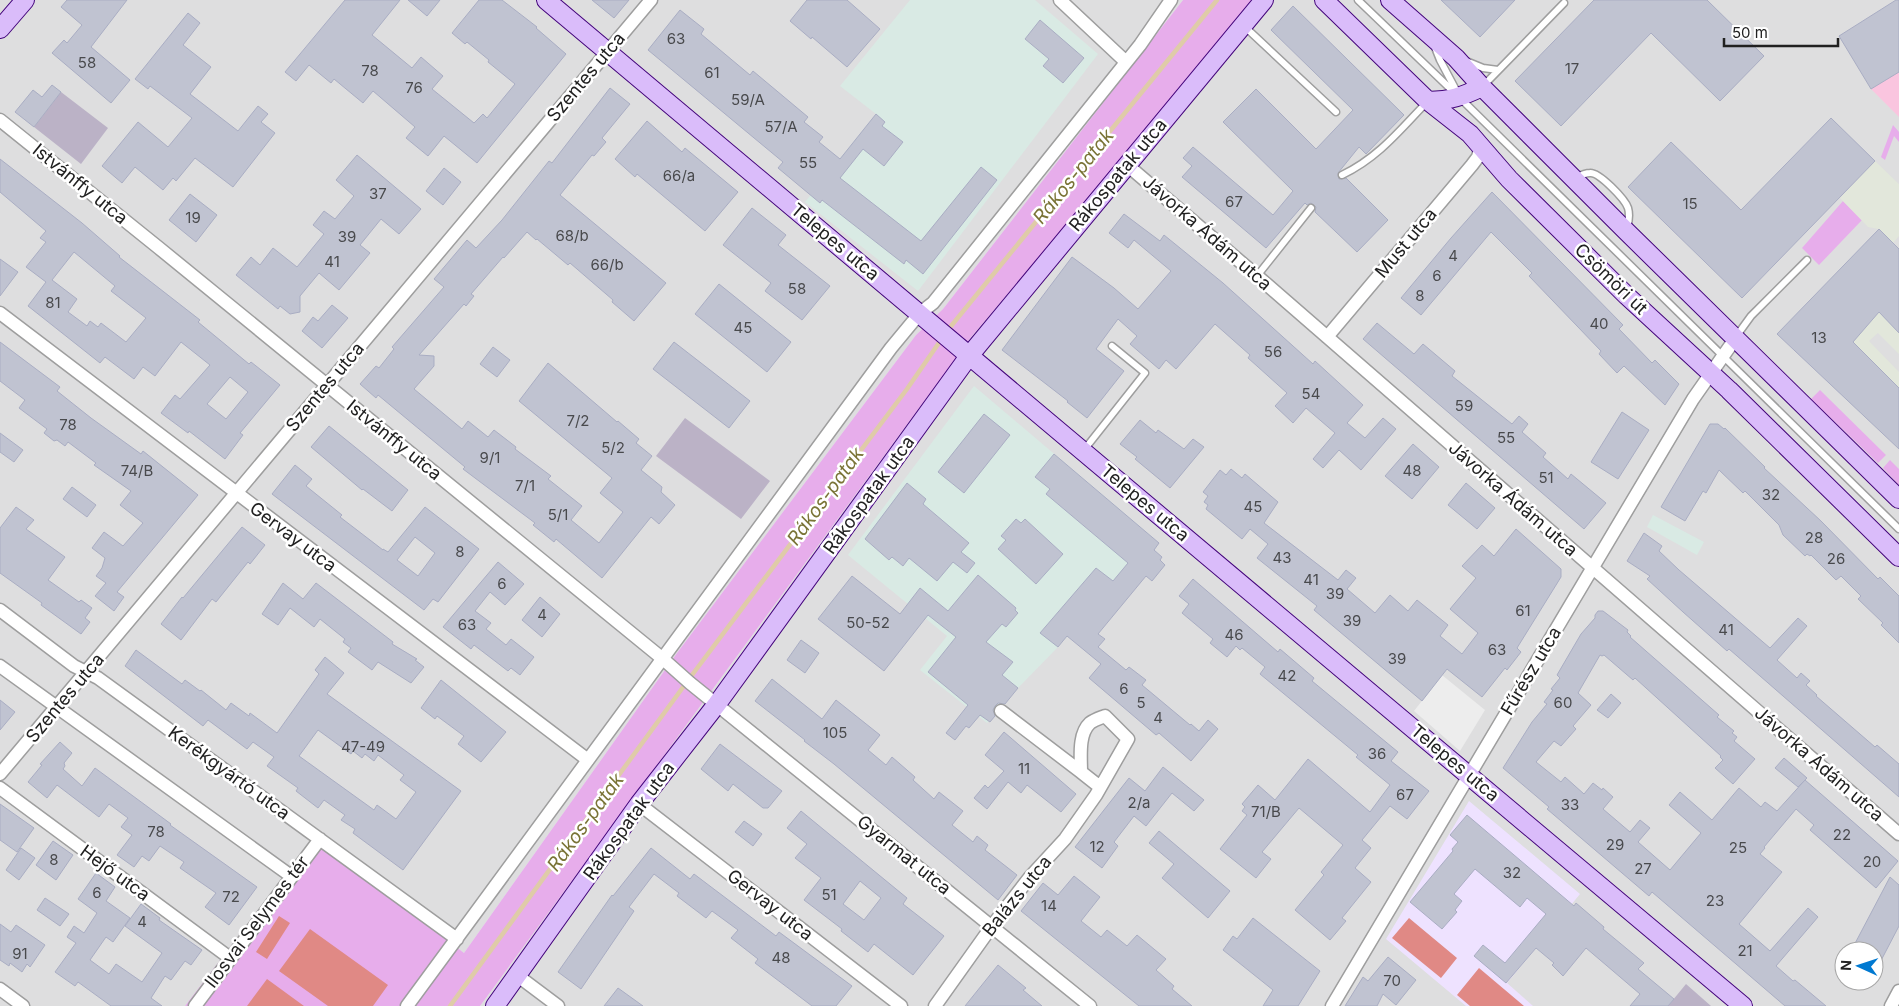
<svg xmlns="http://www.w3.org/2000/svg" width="1899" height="1006" font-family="Inter,sans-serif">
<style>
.residential{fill:#dededf;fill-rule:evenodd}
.industrial{fill:#d9eae4}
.education{fill:#eee2ff}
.construction{fill:#bbb2c6}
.grass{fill:#e7adeb}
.park{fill:#fac5df}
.pitch{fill:#e08985}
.parking{fill:#ededed}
.plaza{fill:#e2e7db}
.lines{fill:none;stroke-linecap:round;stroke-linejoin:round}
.stream{stroke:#dfcba8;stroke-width:4.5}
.building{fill:#c0c3d1;stroke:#a9adc3;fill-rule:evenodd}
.lane-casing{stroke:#9e9e9e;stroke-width:9}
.street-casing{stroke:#9e9e9e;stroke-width:15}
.secondary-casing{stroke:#43047b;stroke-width:20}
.lane{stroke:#fff;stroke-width:6}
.street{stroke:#fff;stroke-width:12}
.secondary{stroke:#dabcfa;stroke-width:18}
.labels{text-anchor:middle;stroke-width:5;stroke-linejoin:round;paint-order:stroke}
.number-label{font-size:15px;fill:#494a4d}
.street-label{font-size:18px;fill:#212121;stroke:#fff}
.water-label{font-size:19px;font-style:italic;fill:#7a7437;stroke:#fff}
</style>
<rect width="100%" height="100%" fill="#e8e7f1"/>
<path class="residential" d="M0 0H1183L943 309 916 335 677 653 464 953 315 836 185 1006H0Z
M1253 0H1899V1006H480L972 336 1122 159ZM1844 951H1874V981H1844Z"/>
<path class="industrial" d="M910 0H1035L1098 54 918 291 805 202 876 114 840 86Z
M974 386 1151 536 1058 647 1018 688 987 723 920 670 947 636 848 555Z
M1653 515 1704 542 1697 555 1647 527Z"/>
<path class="education" d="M1469 801 1580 894 1507 983 1533 1006H1466L1386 939Z"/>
<path class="construction" d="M61 92 108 128 81 164 34 127Z
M685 418 770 481 741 519 656 456Z
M1686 984 1711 1006H1668Z"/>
<path class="grass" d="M1183 0H1253L1122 159 972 336 480 1006H185L315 836 464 953 677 653 916 335 943 309Z
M1893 125 1899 132V142L1894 136 1885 160 1881 157Z
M1843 201 1862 220 1819 265 1802 248Z
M1820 390 1886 455 1878 463 1811 399Z
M1890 460 1899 469V485L1883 468Z"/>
<path class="park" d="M1899 72V117L1871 89Z"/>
<path class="pitch" d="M279 916 290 923 267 959 256 952Z
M1409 918 1457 958 1441 978 1392 938Z
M310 929 388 985 373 1006H328L279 971Z
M1479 968 1524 1006H1470L1457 995Z
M267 979 304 1006H247Z"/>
<path class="parking" d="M1442 675 1485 710 1460 751 1414 711Z"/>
<path class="plaza" d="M1875 161 1899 184V236L1893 243 1879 229 1868 227 1840 198Z
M1879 312 1899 333V354L1878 333 1869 341 1899 372V388L1853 342Z"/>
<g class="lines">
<path class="stream" d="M947 331 1217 0
M450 1006 689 679 907 389 943 337"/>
</g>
<path class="building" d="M67 0H127L91 47 130 80 111 103 52 53 64 40 67 43 82 25 61 7Z
M345 0H400L372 35 412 68 421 57 443 76 432 89 474 123 483 114 487 118 515 84 488 62 489 60 467 42 465 44 452 33 479 0H502L537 27 536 28 566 54 477 163 444 136 428 156 406 138 415 127 373 91 363 103 334 79 331 83 309 65 296 81 285 72Z
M408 0H440L427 16Z
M592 0H629L614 18Z
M807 0H847L880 29 847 67 812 37 811 39 790 21Z
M1441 0H1515L1480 37Z
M1594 0H1707L1764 56 1720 101 1651 33 1561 126 1515 81Z
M1896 0H1899V72L1871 89 1839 36Z
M1293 6 1404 115 1366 154 1359 147 1338 173 1339 179 1346 178 1388 220 1357 252 1315 212 1316 207 1311 203 1307 205 1305 203 1266 248 1182 177 1192 166 1183 158 1193 147 1273 215 1293 191 1223 122 1256 89 1316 149 1353 110 1271 30Z
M680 10 704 29 701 34 750 75 753 71 808 117 804 122 823 137 819 142 840 159 876 114 885 122 882 126 903 142 884 166 863 149 840 178 921 241 981 167 997 180 923 274 906 260 904 264 822 200 820 203 778 168 783 162 648 50Z
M188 13 200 23 183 45 211 67 190 94 238 131 258 106 268 114 261 122 275 133 233 187 195 158 176 181 173 178 163 190 135 167 122 183 102 166 138 122 168 147 192 118 150 86 148 89 135 79Z
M1040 20 1084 58 1063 83 1043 66 1049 59 1025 39Z
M52 85 61 92 34 127 15 112 33 90 42 97Z
M610 88 630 104 602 138 606 142 594 156 592 155 560 195 666 283 634 321 612 302 613 300 570 263 568 265 537 239 536 240 527 232 504 258 503 257 471 294 474 296 466 306 464 304 419 355 434 356V366L414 389 462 429 468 421 488 437 494 430 516 447 515 449 551 476 548 479 582 506 571 520 599 543 623 512 600 493 612 478 519 401 548 363 617 422 618 421 639 439 636 443 652 456 641 470 662 487 661 492 675 505 659 524 651 517 602 578 556 539 554 542 533 525 535 523 463 469 465 467 378 395 376 398 360 384 376 366 379 368 394 349 392 347 444 287 434 279 467 240 476 248 502 220 549 161 552 163Z
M1831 118 1875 161 1742 298 1628 187 1671 142 1741 210Z
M647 121 682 152 685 148 738 192 705 231 637 174 635 177 615 159Z
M357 155 421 209 399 234 381 219 360 245 370 253 339 290 319 273 300 296V312L290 314 280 306 278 309 236 275 251 257 260 265 273 248 297 267 324 234 313 225 324 211 335 219 354 196 336 180Z
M0 159 82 223 120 256 119 257 200 320 198 322 249 364 251 362 280 385 240 433 243 435 225 459 189 431 188 433 161 413 175 395 180 399 210 365 181 342 155 376 143 367 134 379 105 357 100 363 28 306 46 282 26 267 46 242 40 238 46 231 0 192ZM74 252 115 286 111 291 146 318 126 342 101 323 98 327 90 321 87 326 68 312 77 299 52 280ZM230 377 248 392 226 419 207 404Z
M444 168 461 182 443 205 426 191Z
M1492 192 1623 325 1619 329 1652 363 1655 360 1679 384 1665 405 1624 366 1617 373 1599 354 1601 351 1529 276 1532 273 1491 232 1421 315 1401 298 1451 238Z
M190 194 217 215 196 242 169 220Z
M752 208 786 235 778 245 830 286 802 320 765 291 771 283 723 245Z
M1124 214 1160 241 1164 235 1223 283 1313 364 1315 361 1363 405 1347 423 1365 438 1383 418 1396 429 1361 470 1339 450 1323 468 1313 459 1335 433 1306 408 1293 423 1275 406 1287 393 1248 358 1250 355 1215 324 1176 369 1166 360 1159 369 1130 344 1137 336 1118 319 1096 349 1124 371 1087 418 1067 402 1068 401 1002 350 1072 257 1114 288 1138 309 1171 271 1134 240 1128 248 1109 233Z
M1879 229 1899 249V333L1879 312 1853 342 1899 388V449L1777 334Z
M0 259 18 272 0 296Z
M719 284 791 342 767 372 695 314Z
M332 305 348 318 322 348 302 331 313 317 318 321Z
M1377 323 1414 354 1423 344 1455 371 1452 376 1512 424 1519 416 1528 424 1522 432 1546 453 1543 457 1568 479 1571 474 1606 503 1584 529 1363 339Z
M0 342 60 387 57 391 91 418 141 454 143 451 198 495 117 592 124 597 114 611 95 596 106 583 96 576 102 568 105 558 92 548 104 532 123 546 143 523 120 505 131 491 94 465 96 463 68 442 65 446 57 440 54 441 44 433 47 429 19 408 25 400 0 381Z
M674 342 750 401 729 428 653 369Z
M493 347 510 360 497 377 480 364Z
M1622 412 1649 430 1618 479 1591 462Z
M984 414 1010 435 964 493 938 472Z
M1140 420 1156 433 1158 430 1184 449 1193 439 1204 447 1170 488 1135 459 1137 457 1120 444Z
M1710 424H1718L1724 429 1725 428 1765 467 1764 468 1821 521 1878 579 1880 577 1899 596V643L1881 625 1883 623 1858 599 1861 596 1841 576 1836 580 1811 555 1810 556 1807 554 1805 556 1783 535 1779 525 1745 491 1743 493 1719 470 1706 493 1703 491 1685 521 1661 507Z
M329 426 408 490 392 511 363 489 362 490 311 447Z
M0 433 23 450 14 462 0 452Z
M1413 444 1439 467 1412 499 1385 476Z
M1054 454 1159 543 1154 550 1162 557 1160 560 1165 565 1152 581 1146 576 1098 634 1105 639 1098 647 1126 670 1129 667 1146 680 1142 685 1190 725 1191 724 1199 731 1208 720 1218 729 1191 761 1159 733 1156 735 1089 678 1101 664 1067 636 1058 647 1040 633 1096 568 1113 581 1128 563 1046 494 1050 489 1035 477Z
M295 465 312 479 306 486 342 515 340 517 383 550V549L388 552 425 507 479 549 438 602 433 599 424 610 272 494ZM415 537 435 553 418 576 397 560Z
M1231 469 1242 478 1245 474 1278 502 1264 523 1338 580 1346 570 1356 578 1347 589 1375 613 1390 595 1408 611 1417 600 1448 625 1440 636 1462 654 1478 633 1450 609 1476 578 1462 566 1482 545 1494 556 1516 529 1561 569V577L1517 648 1521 652 1507 670 1505 668 1482 697 1447 669 1422 701 1314 610 1317 606 1257 558 1268 544 1250 529 1242 539 1206 509 1208 505 1204 502 1208 496 1203 492 1220 470 1226 475Z
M907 483 926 499 923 504 969 543 961 552 975 563 967 573 953 562 937 581 909 558 903 566 892 557 889 560 865 539Z
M1466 483 1495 508 1477 529 1448 505Z
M72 487 96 505 87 517 63 499Z
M16 507 34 520 26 529 65 557 48 580 79 602 81 600 92 608 85 618 90 622 81 634 41 605 42 603 0 573V528Z
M1016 519 1021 523 1025 519 1063 554 1036 584 998 549 1006 540 1001 536Z
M242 527 265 545 250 564 248 562 216 602 212 599 181 640 161 624 182 597 183 598Z
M1644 533 1662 546 1659 551 1679 570 1770 648 1798 618 1807 626 1777 660 1797 678 1801 673 1810 681 1806 685 1817 695 1816 696 1875 747 1877 745 1899 764V797L1729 649 1727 651 1683 612 1647 579 1650 576 1627 561Z
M498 562 524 584 505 605 490 592 475 611 491 623 486 629 506 645 511 639 534 657 520 675 511 668 508 671 474 645 471 649 443 627Z
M978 575 1016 608 1015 610 1018 613 1006 627 1002 624 986 642 1013 662 1002 675 1018 688 1005 704 998 703 995 706 993 710 995 716 990 722 980 715 969 728 966 726 955 740 946 733 968 705 928 672 956 637 928 615 884 671 818 619 852 576 900 614 920 588 948 611Z
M1193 579 1278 652 1280 649 1314 678 1312 681 1398 752 1391 761 1429 791 1407 819 1390 806 1362 840 1371 848 1355 868 1371 882 1342 918 1346 921 1330 940 1295 910 1324 875 1321 872 1343 845 1299 808 1262 852 1271 859 1256 878 1220 849 1247 815 1242 811 1245 807 1242 804 1258 785 1275 800 1308 759 1370 812 1390 785 1356 757 1358 755 1260 674 1265 667 1242 648 1240 650 1236 646 1227 657 1210 643 1213 639 1182 613 1189 604 1179 596Z
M283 583 303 599 316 583 393 642 392 644 417 659 415 660 424 667 411 683 378 662 372 670 348 652 351 648 343 642 345 639 320 619 314 627 290 608 278 625 262 614Z
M540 597 560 614 542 637 522 620Z
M1598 611H1603L1628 630 1627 632 1631 636 1630 637 1719 715 1717 717 1734 731 1732 733 1737 737 1734 741 1755 759 1733 784 1715 768 1723 760 1720 757 1721 756 1635 678 1633 680 1604 655 1602 656 1600 655 1578 693 1591 705 1573 726 1576 729 1561 746 1554 741 1536 762 1561 782 1565 777 1584 794 1593 783 1602 790 1603 788 1613 797 1603 809 1630 832 1640 820 1650 828 1638 842 1670 870 1701 833 1669 805 1680 792 1712 820 1739 788 1761 807 1765 802 1777 811 1805 780 1898 861 1876 888 1810 830 1814 825 1796 809 1764 847 1765 848 1760 854 1782 872 1739 924 1770 951 1808 908 1818 917 1776 966 1793 981 1795 980 1826 1006H1785L1652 892 1649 896 1547 809 1549 807 1503 768 1532 722 1547 704 1544 702 1553 690 1551 689 1560 678 1557 675 1581 634 1595 618V615Z
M801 640 819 653 805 673 787 660Z
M136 650 182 684 185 680 200 691 201 690 226 710 231 703 249 716 250 713 277 733 319 674 315 670 325 657 344 673 327 694 461 791 403 870 353 833 355 829 341 820 345 815 324 800 318 808 296 791 298 788 267 766 274 757 253 742 247 749 208 720 203 726 125 666ZM318 730 351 754 353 751 362 758 365 754 374 761 378 755 404 775 400 780 416 792 396 819 377 805 374 810 299 756Z
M772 679 822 719 836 700 880 735 868 750 886 765 892 757 915 777 913 780 934 799 939 792 963 811 952 825 973 842 977 836 988 845 985 850 1017 875 998 900 834 764 804 741 805 740 755 701Z
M441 680 506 732 481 762 458 744 464 736 437 716 435 719 421 708Z
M1611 694 1621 703 1608 718 1597 710Z
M0 700 15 712 0 730Z
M1004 732 1076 794 1061 812 1027 785 1021 793 1008 782 987 809 974 798 985 785 988 788 1004 771 985 755Z
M60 742 72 753 64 763 65 766 63 769 82 786 95 768 171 824 170 825 257 887 229 925 205 907 216 893 180 868 184 862 160 846 149 861 142 856 134 867 117 855 132 835 121 827 128 818 109 804 99 817 57 785 47 798 28 782 42 765 40 764Z
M720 744 782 791 768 808H763L733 784 728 791 701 769Z
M1784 758 1807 778 1798 787 1775 768Z
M1163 767 1204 800 1194 811 1172 793 1146 826 1134 816 1114 842 1118 846 1102 868 1075 847 1129 778 1145 791Z
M0 804 34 828 17 852 0 840Z
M801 811 907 898 903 904 944 936 913 975 874 944 868 952 841 931 842 929 804 900 821 878 795 858 807 844 787 828ZM860 881 881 898 864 920 843 904Z
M1467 815 1574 906 1576 903 1604 927 1603 929 1644 963 1638 969 1674 999 1668 1006H1630L1640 994 1586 948 1563 976 1552 965 1554 963 1536 948 1506 983 1474 956 1483 945 1505 963 1546 914 1527 898 1520 907 1475 869 1454 894 1462 901 1455 910 1457 912 1442 929 1410 902 1453 851 1452 849 1458 842 1450 835Z
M744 821 762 834 753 846 735 832Z
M1159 831 1230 891 1208 918 1162 878 1174 864 1149 843Z
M53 841 73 855 56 880 36 865Z
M21 848 35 858 19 880 6 870Z
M651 848 690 879 694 874 776 936 779 932 852 986 836 1006H812L755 963 758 959 731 938 738 930 712 911 706 918 677 896 679 893 654 874 629 907 634 911 581 989 558 972 612 895 613 896Z
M96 873 115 887 106 901 130 918 113 942 106 937 90 960 109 974 116 964 142 982 162 953 125 926 141 904 160 918 159 920 202 950 191 965 185 961 171 980 165 976 151 998 162 1006H111L78 982 75 986 55 972 76 943 67 937 74 926 84 933 97 913 78 899Z
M1074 876 1100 897 1081 921 1101 937 1107 930 1127 946 1137 935 1166 959 1156 970 1174 986 1172 989 1192 1006H1139L1021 911 1043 883 1058 895Z
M1890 877 1899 885V926L1874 974V951H1851Z
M45 898 69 914 60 926 37 910Z
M1253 918 1320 971 1298 1006H1263L1273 990 1223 950 1233 936 1237 939Z
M0 924 11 932 16 925 45 945 30 967 27 964 22 972 10 963 9 966 0 960Z
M1388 957 1416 980 1396 1005 1383 994 1377 1006H1345L1363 977 1368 981Z
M998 965 1026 988 1023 990 1042 1006H965Z
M618 988 643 1006H604Z"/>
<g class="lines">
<defs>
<path id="lane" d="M1358 0 1460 98 1899 529
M1244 26 1336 112
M1434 45 1440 60 1457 92
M1466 61 1483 68 1498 70
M1483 86 1564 3
M1342 175C1378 158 1400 130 1427 102
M1575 178C1579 176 1585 173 1590 173 1599 172 1625 199 1628 208 1630 215 1629 221 1627 228
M1257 276 1311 208
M1735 338 1751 316 1807 260
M1084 450 1145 373 1112 346"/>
<path id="street" d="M1060 0 1125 61
M0 120 159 248 663 659 690 683 1090 1006
M1126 164 1257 276 1899 834
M0 313 588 760
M1327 337 1472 165 1478 157 1481 146
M0 610 74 666 98 678 457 939
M0 666 291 876
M1001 711 1081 772
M0 774 651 0
M0 788 230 958
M639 804 901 1006
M518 976 558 1006
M0 989 23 1006
M195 1006 320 839
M407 1006 891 348 920 313 933 303 1140 45 1171 0
M935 1006 992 926 1030 877 1065 839 1096 795 1128 739 1105 716C1100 718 1094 720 1090 723 1078 734 1081 757 1081 772L1100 787
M1332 1006 1693 399 1735 339
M1891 1006 1899 991"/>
<path id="secondary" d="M546 0 1743 1006
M1324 0 1428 101 1470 134 1509 179 1627 296 1729 390 1899 557
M1390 0 1456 58 1482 87 1626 231 1899 499
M0 29 25 0
M1428 101C1452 100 1461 97 1482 87
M495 1006 639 804 717 704 969 356 1264 0"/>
</defs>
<use href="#lane" class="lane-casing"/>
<use href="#street" class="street-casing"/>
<use href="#secondary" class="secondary-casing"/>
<use href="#lane" class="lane"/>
<use href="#street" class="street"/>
<use href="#secondary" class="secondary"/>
</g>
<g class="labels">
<g class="number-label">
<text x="676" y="44">63</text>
<text x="87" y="68">58</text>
<text x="1572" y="74">17</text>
<text x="370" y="76">78</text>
<text x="712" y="78">61</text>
<text x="414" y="93">76</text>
<text x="748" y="105">59/A</text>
<text x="781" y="132">57/A</text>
<text x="808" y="168">55</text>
<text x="679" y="181">66/a</text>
<text x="378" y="199">37</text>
<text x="1234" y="207">67</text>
<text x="1690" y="209">15</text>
<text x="193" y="223">19</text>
<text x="572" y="241">68/b</text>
<text x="347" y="242">39</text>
<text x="1453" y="261">4</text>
<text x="332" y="267">41</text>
<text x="607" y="270">66/b</text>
<text x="1437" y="281">6</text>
<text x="797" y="294">58</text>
<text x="1420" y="301">8</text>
<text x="53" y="308">81</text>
<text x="1599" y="329">40</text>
<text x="743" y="333">45</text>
<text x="1819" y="343">13</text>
<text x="1273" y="357">56</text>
<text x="1311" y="399">54</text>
<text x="1464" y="411">59</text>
<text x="578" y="426">7/2</text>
<text x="68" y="430">78</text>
<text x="1506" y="443">55</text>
<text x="613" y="453">5/2</text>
<text x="490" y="463">9/1</text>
<text x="137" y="476">74/B</text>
<text x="1412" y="476">48</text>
<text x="1546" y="483">51</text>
<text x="525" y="491">7/1</text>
<text x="1771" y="500">32</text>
<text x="1253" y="512">45</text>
<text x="558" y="520">5/1</text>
<text x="1814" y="543">28</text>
<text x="460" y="557">8</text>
<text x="1282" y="563">43</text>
<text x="1836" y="564">26</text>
<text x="1311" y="585">41</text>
<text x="502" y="589">6</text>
<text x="1335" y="599">39</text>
<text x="1523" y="616">61</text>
<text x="542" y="620">4</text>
<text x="1352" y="626">39</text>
<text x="868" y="628">50-52</text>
<text x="467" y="630">63</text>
<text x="1726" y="635">41</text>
<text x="1234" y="640">46</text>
<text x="1497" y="655">63</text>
<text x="1397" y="664">39</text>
<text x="1287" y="681">42</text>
<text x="1124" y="694">6</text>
<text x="1141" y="708">5</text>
<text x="1563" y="708">60</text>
<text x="1158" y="723">4</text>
<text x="835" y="738">105</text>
<text x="363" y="752">47-49</text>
<text x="1377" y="759">36</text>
<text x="1024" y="774">11</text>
<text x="1405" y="800">67</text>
<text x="1139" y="808">2/a</text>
<text x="1570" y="810">33</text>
<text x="1266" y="817">71/B</text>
<text x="156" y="837">78</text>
<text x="1842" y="840">22</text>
<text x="1615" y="850">29</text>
<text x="1097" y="852">12</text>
<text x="1738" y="853">25</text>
<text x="54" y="865">8</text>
<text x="1872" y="867">20</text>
<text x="1643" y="874">27</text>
<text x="1512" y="878">32</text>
<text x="97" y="898">6</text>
<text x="829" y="900">51</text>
<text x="231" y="902">72</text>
<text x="1715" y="906">23</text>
<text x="1049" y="911">14</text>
<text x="142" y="927">4</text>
<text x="1745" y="956">21</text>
<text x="20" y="959">91</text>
<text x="781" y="963">48</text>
<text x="1392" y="986">70</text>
</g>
<g class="street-label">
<text transform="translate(586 77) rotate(-50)" y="6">Szentes utca</text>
<text transform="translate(1118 175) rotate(-50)" y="6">Rákospatak utca</text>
<text transform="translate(80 184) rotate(39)" y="6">Istvánffy utca</text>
<text transform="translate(1207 233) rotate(41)" y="6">Jávorka Ádám utca</text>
<text transform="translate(835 242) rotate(40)" y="6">Telepes utca</text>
<text transform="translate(1406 243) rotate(-50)" y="6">Must utca</text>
<text transform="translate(1611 279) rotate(44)" y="6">Csömöri út</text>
<text transform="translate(325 387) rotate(-50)" y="6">Szentes utca</text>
<text transform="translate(394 440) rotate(39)" y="6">Istvánffy utca</text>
<text transform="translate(869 495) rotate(-54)" y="6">Rákospatak utca</text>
<text transform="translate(1513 499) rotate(41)" y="6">Jávorka Ádám utca</text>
<text transform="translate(1145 503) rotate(40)" y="6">Telepes utca</text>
<text transform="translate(293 537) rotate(37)" y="6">Gervay utca</text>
<text transform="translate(1531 671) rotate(-59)" y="6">Fűrész utca</text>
<text transform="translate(65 698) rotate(-50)" y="6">Szentes utca</text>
<text transform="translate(1455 763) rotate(40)" y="6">Telepes utca</text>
<text transform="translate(1819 764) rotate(41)" y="6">Jávorka Ádám utca</text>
<text transform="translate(229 773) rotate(36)" y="6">Kerékgyártó utca</text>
<text transform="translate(629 821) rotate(-54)" y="6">Rákospatak utca</text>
<text transform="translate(904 855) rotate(39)" y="6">Gyarmat utca</text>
<text transform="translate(115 873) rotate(36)" y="6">Hejő utca</text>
<text transform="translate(1017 896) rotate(-51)" y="6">Balázs utca</text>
<text transform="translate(770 905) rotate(38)" y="6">Gervay utca</text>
<text transform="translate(257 922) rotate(-53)" y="6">Ilosvai Selymes tér</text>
</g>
<g class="water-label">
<text transform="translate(1073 176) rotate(-51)" y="7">Rákos-patak</text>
<text transform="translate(825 496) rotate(-54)" y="7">Rákos-patak</text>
<text transform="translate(585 822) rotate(-54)" y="7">Rákos-patak</text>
</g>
</g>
<g transform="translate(1859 966) rotate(273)"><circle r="24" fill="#ffffff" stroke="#a6a6a6"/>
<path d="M0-4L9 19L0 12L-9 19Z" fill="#0079d1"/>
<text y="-8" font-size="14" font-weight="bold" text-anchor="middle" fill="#212121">N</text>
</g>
<path d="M1724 38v8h114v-8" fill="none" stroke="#212121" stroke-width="2.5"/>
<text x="1732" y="38" font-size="15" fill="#212121" stroke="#ffffff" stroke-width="4" paint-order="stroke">50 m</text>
</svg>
